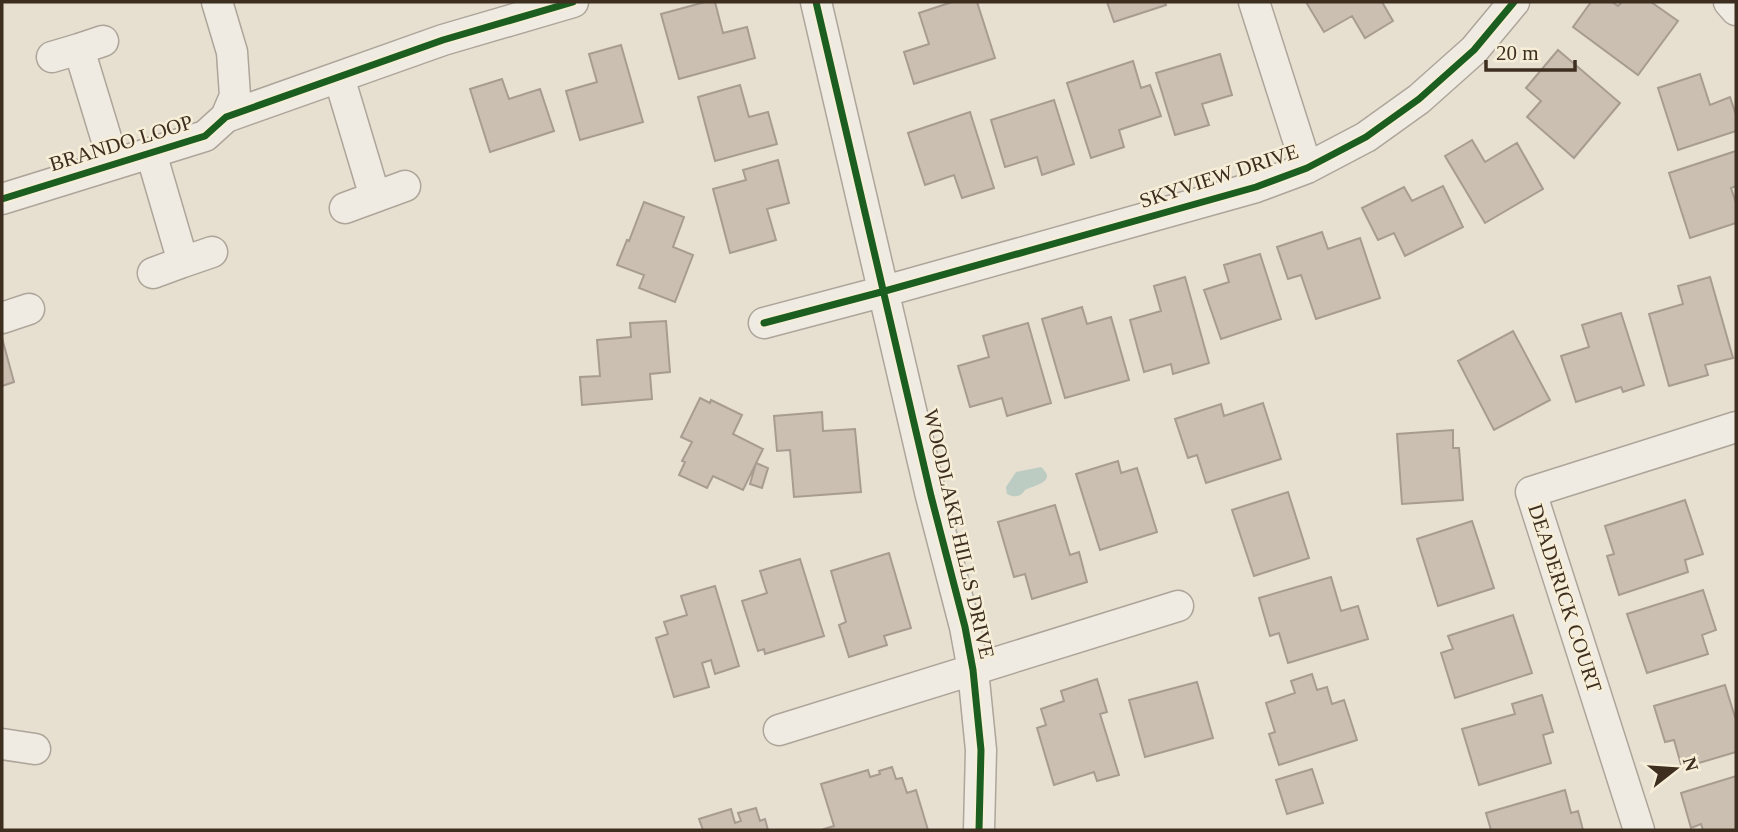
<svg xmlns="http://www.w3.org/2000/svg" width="1738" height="832" font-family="Georgia,serif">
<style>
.water{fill:#bcccc2}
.building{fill:#cbbfb2;stroke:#a89c90;stroke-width:2}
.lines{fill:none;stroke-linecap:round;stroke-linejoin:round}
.minor-casing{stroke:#ada599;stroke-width:33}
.minor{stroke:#efebe3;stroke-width:30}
.cycleway-casing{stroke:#f7eed8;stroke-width:11}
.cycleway{stroke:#1b5e20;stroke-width:7}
.labels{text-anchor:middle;stroke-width:5;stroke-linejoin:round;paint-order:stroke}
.street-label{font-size:21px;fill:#3d2e20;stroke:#f7eed8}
</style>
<rect width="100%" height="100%" fill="#e7e0d1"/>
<path class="water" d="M1041 467C1058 482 1034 485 1025 490 1021 497 1014 498 1007 494L1006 487 1016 472Z"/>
<path class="building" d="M705 2H715L723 33 747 27 755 58 679 79 661 14Z
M952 2H977L995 58 914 84 904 52 929 44 919 13Z
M1107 2H1165L1166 5 1114 22Z
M1306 2H1382L1393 21 1365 38 1352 16 1324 32Z
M1591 2H1612L1618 6 1622 2H1651L1678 21 1638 75 1573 27Z
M621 45 643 122 580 140 566 91 597 82 589 54Z
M1558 50 1620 103 1574 158 1527 117 1541 101 1526 88Z
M1220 54 1232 95 1202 104 1209 125 1175 135 1156 73Z
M1133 61 1141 88 1150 85 1161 116 1119 130 1124 147 1091 158 1067 83Z
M1700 74 1710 105 1730 97 1736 115V131L1678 150 1658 88Z
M502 79 509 99 540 89 554 131 490 152 470 89Z
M740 85 749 117 768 112 777 144 715 161 698 97Z
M1054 100 1074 164 1042 175 1037 157 1005 167 991 120Z
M970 112 994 188 962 198 954 175 925 185 908 133Z
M1472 140 1485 162 1517 143 1543 189 1485 223 1445 156Z
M1736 151V186L1731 188 1736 203V223L1690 238 1669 173Z
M778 160 789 203 767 209 776 240 730 253 713 189 746 180 743 170Z
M1443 186 1463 227 1405 256 1394 233 1378 240 1362 208 1404 187 1412 201Z
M644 202 684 217 673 247 693 255 675 302 639 288 644 275 617 265 627 240 629 241Z
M1322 232 1328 249 1360 238 1380 298 1316 319 1301 275 1288 279 1277 247Z
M1260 254 1281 319 1221 339 1204 290 1229 282 1224 265Z
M1185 277 1209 363 1173 374 1171 364 1144 372 1130 320 1161 311 1154 286Z
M1710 277 1733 358 1705 365 1708 375 1669 386 1649 314 1683 304 1678 286Z
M1082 307 1087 324 1111 317 1129 380 1065 398 1042 319Z
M1621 313 1644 385 1623 392 1621 387 1576 402 1561 356 1589 347 1582 325Z
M666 321 670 372 650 374 652 399 582 405 580 377 600 376 597 340 631 337 630 323Z
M1028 323 1051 403 1007 416 1002 398 970 407 958 366 989 357 983 336Z
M1513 331 1550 400 1494 430 1458 361Z
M2 338 14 382 2 386Z
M700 398 710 403 711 400 742 415 733 434 763 449 743 490 713 476 707 488 679 475 685 462 682 461 692 442 681 437Z
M1263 403 1281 459 1206 483 1197 455 1188 458 1175 419 1221 404 1224 416Z
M822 412 823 431 855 429 861 492 794 497 790 450 777 451 774 416Z
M1453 430V448H1459L1463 500 1402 504 1397 434Z
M1118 461 1121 473 1137 468 1157 532 1100 550 1076 474Z
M756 463 768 468 762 488 750 484Z
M1288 492 1309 558 1254 576 1232 510Z
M1685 500 1703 554 1685 560 1688 572 1619 595 1607 556 1614 554 1605 526Z
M1055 505 1070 555 1079 552 1087 582 1032 599 1025 574 1014 577 998 522Z
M1472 521 1494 588 1438 606 1417 539Z
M889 553 911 628 884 636 887 645 849 657 839 625 846 622 831 571Z
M800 559 824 636 765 654 764 649 758 651 742 601 767 593 760 571Z
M1331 577 1341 611 1358 606 1368 639 1288 663 1279 633 1270 636 1259 598Z
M715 586 739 666 715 674 711 660 702 663 709 687 674 697 656 638 668 634 664 622 687 615 681 596Z
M1703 590 1716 630 1702 635 1708 654 1647 673 1627 614Z
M1513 615 1532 673 1455 698 1441 653 1453 649 1448 636Z
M1312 674 1317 690 1327 687 1332 704 1344 700 1357 740 1279 765 1269 734 1275 732 1266 703 1295 693 1291 681Z
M1097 679 1107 712 1100 714 1119 775 1097 781 1094 772 1054 785 1037 728 1046 725 1041 709 1064 701 1061 691Z
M1197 682 1213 738 1145 757 1129 700Z
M1725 685 1735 717H1736V752L1682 768 1674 740 1665 742 1654 706Z
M1542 695 1553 732 1543 735 1551 763 1479 785 1462 729 1515 714 1512 704Z
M892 767 896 779 902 778 907 793 916 790 928 830H825L824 829 834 826 821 784 868 770 870 777 880 774 879 771Z
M1312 769 1323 803 1287 814 1276 780Z
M1736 776V830H1703L1701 824 1691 828 1681 793Z
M1565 790 1571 813 1578 811 1583 830H1491L1486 813Z
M756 808 760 821 765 819 768 830H703L699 819 731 809 735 823 741 821 738 813Z"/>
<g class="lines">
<defs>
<path id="minor" d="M217 2 232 52 235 96 226 117
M816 2 931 496 965 627 973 670 981 750 979 830
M1254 2 1307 168
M1729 2 1736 10
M103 41 79 49 114 164
M52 57 79 49
M339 77 375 197 405 186
M151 153 183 262 212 252
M2 199 205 136 226 117 443 40 573 2
M345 208 375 197
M153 273 183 262
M2 318 29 309
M764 323 885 291 1256 187 1307 168 1366 137 1419 99 1474 50 1514 2
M779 730 1178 606
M2 744 35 749
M1639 830 1531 492 1736 427"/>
</defs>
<use href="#minor" class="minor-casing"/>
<use href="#minor" class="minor"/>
<defs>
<path id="cycleway" d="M816 2 931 496 965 627 973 670 981 750 979 830
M2 199 205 136 226 117 443 40 573 2
M764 323 885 291 1256 187 1307 168 1366 137 1419 99 1474 50 1514 2"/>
</defs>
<use href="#cycleway" class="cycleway-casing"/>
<use href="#cycleway" class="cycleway"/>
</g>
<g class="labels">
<g class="street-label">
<text transform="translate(121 143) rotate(-17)" y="7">BRANDO LOOP</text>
<text transform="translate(1219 176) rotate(-18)" y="7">SKYVIEW DRIVE</text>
<text transform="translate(959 534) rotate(77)" y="7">WOODLAKE HILLS DRIVE</text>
<text transform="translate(1565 598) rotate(72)" y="7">DEADERICK COURT</text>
</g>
</g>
<rect width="1738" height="832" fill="none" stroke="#3d2e20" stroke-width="7"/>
<g transform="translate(1675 769) rotate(73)" stroke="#f7eed8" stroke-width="5" paint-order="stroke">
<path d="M0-5L12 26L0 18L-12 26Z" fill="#3d2e20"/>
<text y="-10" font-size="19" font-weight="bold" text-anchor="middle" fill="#3d2e20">N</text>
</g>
<path d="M1486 60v10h89v-10" fill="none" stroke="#3d2e20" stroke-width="3.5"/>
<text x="1496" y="60" font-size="21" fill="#3d2e20" stroke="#f7eed8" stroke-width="5" paint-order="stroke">20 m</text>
</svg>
